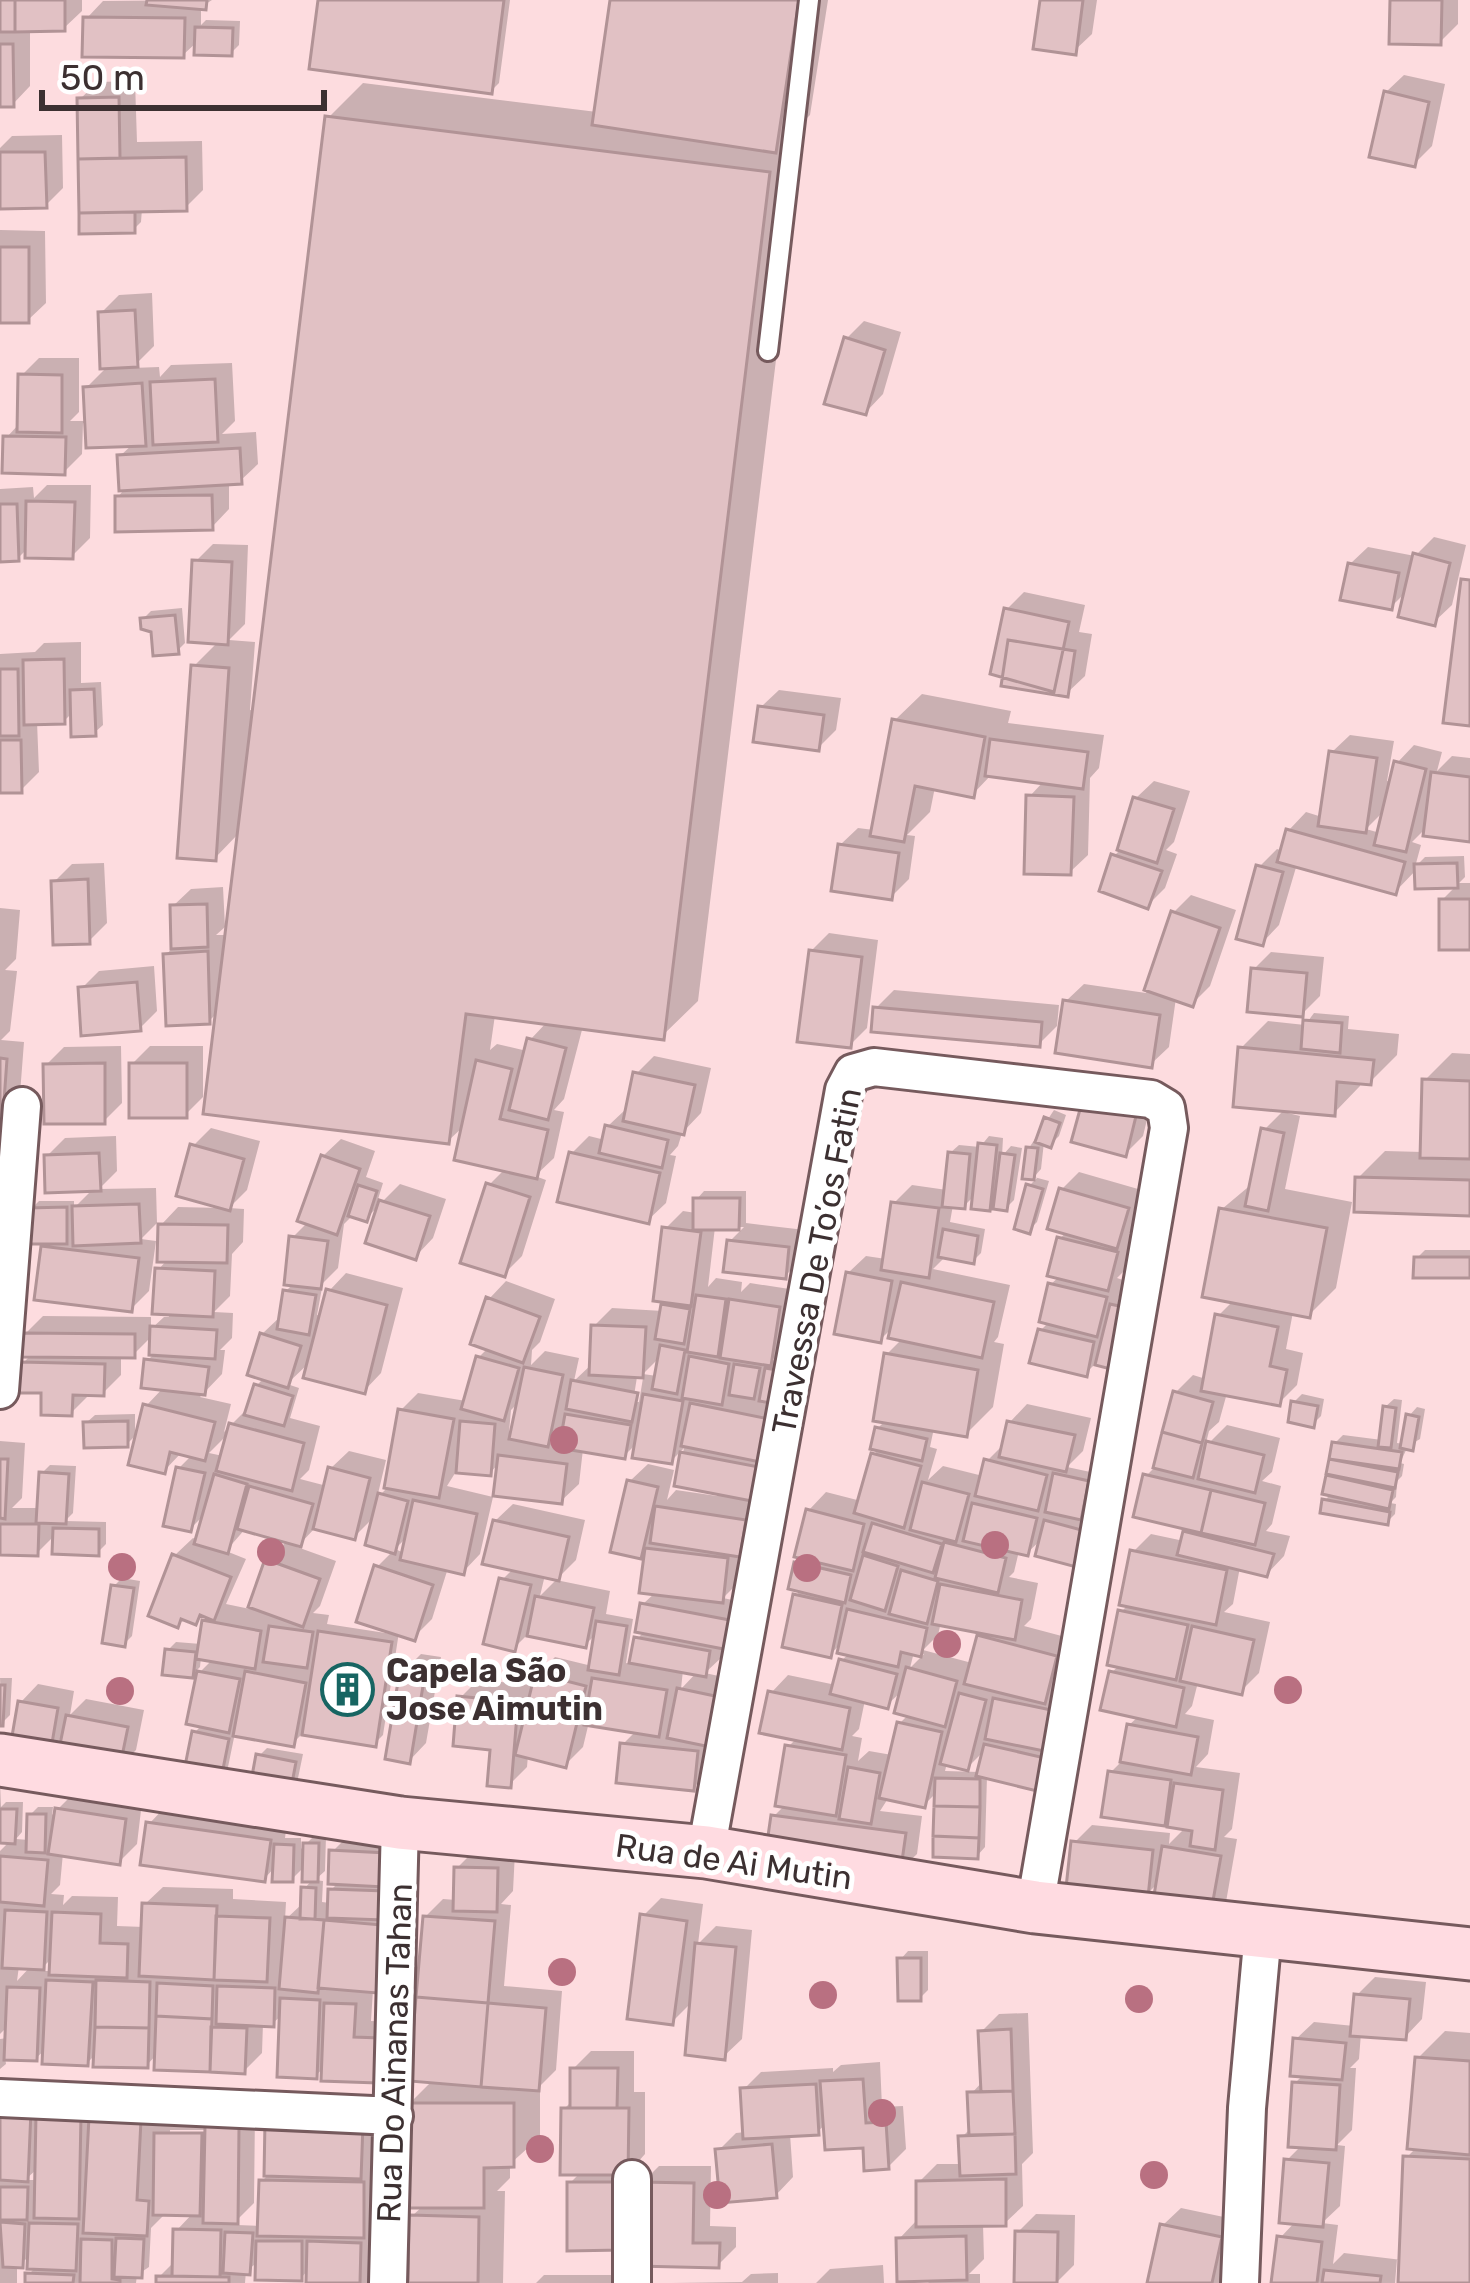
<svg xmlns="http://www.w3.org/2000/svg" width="1470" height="2283" font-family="Rubik,sans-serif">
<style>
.shadow{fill:#0003;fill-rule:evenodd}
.building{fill:#e1c1c4;stroke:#b19396;stroke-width:3}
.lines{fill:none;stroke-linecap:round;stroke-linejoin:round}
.lane-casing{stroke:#765a5d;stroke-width:24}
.street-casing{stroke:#765a5d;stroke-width:42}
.secondary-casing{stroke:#765a5d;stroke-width:57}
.lane{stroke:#fff;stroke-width:18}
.street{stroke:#fff;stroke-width:36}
.secondary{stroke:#ffdbe1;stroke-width:51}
.tree{fill:#b97081}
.labels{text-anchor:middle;stroke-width:10;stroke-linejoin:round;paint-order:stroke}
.street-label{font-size:33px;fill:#3c3031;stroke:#fff}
.poi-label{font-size:33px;font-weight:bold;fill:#3c3031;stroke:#fff;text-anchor:start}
</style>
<rect width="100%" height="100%" fill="#fddcdf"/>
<path class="shadow" d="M0 0H82V11L64 28 30 29V86L13 104H0Z
M212 0 201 7V25L206 20 240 21 239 45 231 53 198 41 183 55 86 19 103 1Z
M321 0H510L499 83 491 91Z
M613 0H828L810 115 789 136 803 138 698 1001 662 1036 583 1026 564 1099 554 1110 564 1112 554 1158 535 1176 546 1180 522 1256 504 1274 489 1185 505 1169 465 1125 448 1141 218 1012 209 1021 166 955 174 946 173 906 191 889 223 887 225 927 216 935H228L240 832 215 858 194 666 219 641 195 562 213 544 248 545 245 624 229 640 255 642 250 710 255 711 328 118 363 83 597 112ZM495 1015 547 1022 530 1040 527 1051 497 1044 490 1050Z
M1043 0H1097L1092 34 1074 51Z
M1393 0H1458V24L1440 42Z
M1404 75 1445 84 1432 146 1414 164 1386 92Z
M135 81 137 142 202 141 203 190 185 208 142 209 141 222 133 230 82 231 80 99 98 82Z
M62 135 63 188 46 205 0 206V148L12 136Z
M0 230 45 231 46 303 28 320H0Z
M152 293 154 346 132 368 159 367 160 377 171 365 232 363 235 421 222 434 256 432 258 464 240 481 229 482V509L212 527 118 497 122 492 120 456 134 443 83 423 82 454 64 472 6 438 20 423 21 376 39 358H79V412L70 421H88L86 388 109 365 101 313 119 295Z
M864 321 901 332 883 394 866 412 846 339Z
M47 485H91L90 538 72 556 28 548 18 558 0 559V489L33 487 34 498Z
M1434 537 1466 545 1452 605 1434 622 1408 590 1391 607 1350 564 1368 547 1415 556Z
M1024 592 1085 605 1079 632 1092 634 1085 676 1067 693 1006 610Z
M182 608 185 643 177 651 143 619 151 611Z
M81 642V683L101 682 103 725 94 733 73 712 64 721H37L39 772 21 790H0V654L35 652 44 643Z
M779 690 841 698 836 730 818 748 761 707Z
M922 694 1011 711 1008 723 1104 735 1099 768 1090 778 1088 855 1070 872 1029 797 1044 781 992 774 973 794 935 787 930 812 907 835 915 836 909 879 891 897 840 845 858 828 874 830 895 720Z
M1350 735 1394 741 1387 781 1392 782 1397 763 1414 745 1442 752 1437 771 1452 756 1470 758V839L1427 827 1412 842 1421 845 1415 867 1425 857 1464 856 1465 877 1459 883H1470V947L1442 900 1457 885 1417 869 1395 892 1297 864 1279 925 1262 943 1259 867 1277 849 1283 851 1289 830 1306 812 1322 817 1332 752ZM1386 809 1380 833 1366 829Z
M1154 781 1190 791 1174 842 1166 850 1177 854 1165 888 1148 905 1114 856 1121 849 1136 798Z
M104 863 107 923 89 941 54 882 72 864Z
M1191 895 1236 910 1210 986 1192 1004 1176 998 1169 1047 1151 1064 1066 1001 1084 984 1146 993 1174 912Z
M0 908 20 910 16 959 5 970 17 971 10 1031 1 1040 24 1042 20 1094 0 1163Z
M829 933 878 940 867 1028 850 1045 811 951Z
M1271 952 1324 957 1320 996 1302 1014 1253 970Z
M154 966 157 1011 139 1029 81 989 99 971Z
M894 990 1059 1005 1057 1026 1039 1044 876 1008Z
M1314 1013 1349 1016 1348 1029 1399 1034 1397 1055 1370 1082 1361 1081 1360 1086 1334 1113 1288 1109V1113L1300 1116 1285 1189 1352 1202 1336 1288 1309 1315 1293 1312 1286 1349 1303 1353 1297 1385 1279 1403 1227 1393 1219 1422 1209 1431 1205 1447 1227 1425 1280 1438 1272 1472 1262 1481 1281 1486 1272 1524 1266 1531 1290 1536 1284 1556 1267 1574 1240 1567 1233 1604 1224 1612 1270 1622 1259 1673 1241 1691 1198 1682 1192 1706 1185 1714 1214 1720 1208 1754 1196 1767 1240 1773 1232 1829 1224 1837 1237 1839 1226 1902 1208 1920 1159 1882 1147 1894 1074 1843 1092 1825 1170 1833 1169 1844 1186 1827 1172 1814 1164 1823 1111 1772 1123 1760 1129 1725 1139 1716 1112 1672 1120 1665 1121 1612 1129 1604 1133 1552 1151 1534 1184 1541 1191 1527 1146 1476 1157 1465 1175 1393 1193 1375 1206 1379 1218 1316 1234 1300 1222 1209 1253 1183 1264 1130 1285 1109 1241 1048 1268 1021 1305 1025Z
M121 1046 122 1103 104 1121 46 1065 64 1047Z
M150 1046H203V1097L185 1115 132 1064Z
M1452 1053 1470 1054V1213L1358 1178 1385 1151 1423 1152 1425 1080Z
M654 1056 711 1068 701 1113 682 1133 678 1146 670 1155 676 1156 666 1203 648 1220 571 1154 589 1136 605 1140 608 1126 626 1109 636 1074Z
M1152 1099 1143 1136 1125 1154 1075 1140Z
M1054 1110 1066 1115 1059 1136 1051 1144 1044 1142 1041 1169 1034 1177 1049 1181 1037 1222 1029 1230V1186L1037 1178 1026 1176 1029 1148Z
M211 1128 260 1141 247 1190 229 1208 244 1209 243 1242 232 1254 230 1296 214 1312 233 1313 232 1338 220 1350H225L222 1374 200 1397 231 1404 224 1432 250 1406 256 1386 265 1377 262 1334 282 1315 286 1291 294 1283 292 1238 308 1222 323 1156 341 1139 375 1151 366 1177 383 1183 375 1209 400 1184 446 1199 433 1238 416 1256 381 1203 366 1219 353 1215 344 1224 338 1268 319 1287 322 1288 317 1315 322 1316 329 1291 346 1273 403 1288 381 1373 364 1391 311 1361 287 1384 299 1388 290 1418 320 1426 309 1470 300 1479 327 1486 331 1468 349 1451 386 1460 377 1498 387 1488 401 1410 418 1393 466 1401 479 1357 488 1348 489 1299 506 1281 555 1299 540 1342 532 1350 531 1365 545 1351 579 1358 574 1381 593 1363 594 1326 612 1308 663 1311 669 1300 665 1229 683 1211 696 1213V1200L704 1191H746V1223L805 1230 802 1259 785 1276 730 1241 744 1227H715L708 1287 716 1278 742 1282 741 1292 750 1283 796 1290 788 1345 772 1360 796 1365 739 1582 723 1598 756 1605 724 1646 723 1656 705 1673 746 1682 711 1770 693 1788 623 1744 637 1730 589 1722 583 1747 565 1765 528 1755 527 1767 509 1785 493 1747 460 1698 478 1680 535 1685 537 1675 555 1657 592 1666 597 1633 585 1645 529 1633 514 1648 502 1580 514 1568 495 1521 513 1504 585 1520 576 1560 556 1580 610 1591 606 1614 633 1619 626 1663 632 1664 637 1639 645 1631 643 1604 656 1592 643 1590 648 1547 640 1556 630 1481 648 1464 674 1470 667 1500 676 1490 717 1496 718 1491 677 1483 684 1448 671 1461 637 1443 624 1456 583 1449 579 1484 561 1501 500 1462 490 1473 457 1470 447 1486 493 1497 480 1554 463 1572 448 1568 432 1619 414 1637 399 1632 383 1735 374 1744 304 1732 293 1743 235 1733 228 1767 220 1775 195 1732 202 1725 200 1672 213 1659 201 1657 200 1667 192 1675 168 1650 176 1642 201 1644 205 1621 211 1616 203 1613 196 1621 184 1617 177 1624 175 1555 193 1538 198 1540 206 1513 190 1529 179 1468 192 1455 182 1452 164 1471 146 1406 164 1387 147 1361 152 1356 153 1335 133 1355H121V1375L103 1393 89 1395 71 1413 44 1390 23 1363 32 1354 25 1334 43 1316 151 1317V1329L164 1317H169L158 1270 168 1259 161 1225 178 1207 221 1208 193 1146ZM661 1356 657 1376 643 1374ZM637 1377 643 1378 639 1402H633ZM520 1401 514 1432H509L511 1410ZM567 1424 563 1445 548 1443ZM229 1433 223 1456 209 1453ZM375 1516 394 1550 377 1567 392 1634 327 1624 329 1615 313 1613 320 1606 336 1561 297 1547 316 1527 354 1537ZM246 1528 288 1540 268 1560 250 1609 226 1604 246 1559 226 1551ZM408 1536 404 1553 395 1549ZM545 1575 558 1578 540 1596ZM683 1670 697 1672 681 1689Z
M116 1136 117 1171 99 1189 156 1188 157 1223 141 1239 156 1241 149 1291 131 1309 44 1247 50 1241 31 1209 39 1201H74V1208L93 1189 47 1156 65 1138Z
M989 1136 1003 1138 1002 1156 1011 1146 1022 1148 1014 1200 1006 1208 997 1200 989 1208 976 1194 964 1206 953 1205 950 1222 985 1229 981 1253 973 1261 946 1256 933 1269 1010 1285 998 1337 994 1342 1004 1344 993 1407 966 1434 934 1428 930 1447 937 1449 928 1480 943 1466 983 1476 987 1461 1006 1442 1010 1422 1027 1404 1091 1418 1083 1451 1067 1467 1095 1473 1097 1547 1043 1538 1027 1553 1019 1551 1014 1572 1009 1577 1038 1583 1031 1619 1024 1626 1073 1639 1054 1770 987 1776 985 1847 977 1856 938 1791 924 1805 889 1797 880 1811 922 1816 917 1854 899 1871 773 1817 785 1805 788 1747 797 1738 771 1693 788 1675 836 1685 842 1660 850 1653 842 1642 830 1655 796 1595 802 1590 796 1563 804 1556 809 1510 826 1492 861 1501 874 1454 880 1448 878 1428 886 1420 887 1354 903 1338 894 1326 880 1340 848 1273 866 1256 886 1259 894 1203 912 1185 947 1190 950 1153 959 1145 980 1147ZM941 1622 985 1631 979 1636 972 1663 923 1650 938 1635ZM914 1652 924 1654 910 1668ZM904 1689 909 1714 899 1724 892 1755 869 1751 858 1761 862 1738 852 1736 859 1729 865 1700 887 1705ZM986 1749 980 1772 945 1771 947 1763 967 1768Z
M1079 1172 1145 1191 1134 1228 1129 1234 1134 1235 1125 1270 1117 1278 1123 1280 1118 1301 1131 1287 1097 1362 1086 1373 1040 1331 1049 1322 1051 1284 1060 1276 1059 1239 1067 1232 1061 1190Z
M1425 1250H1470V1275L1417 1258Z
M1302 1394 1324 1399 1321 1416 1313 1424 1294 1402Z
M1394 1399 1402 1400 1397 1443 1404 1444 1409 1416 1417 1407 1425 1409 1420 1439 1408 1446 1400 1463 1404 1464 1402 1476 1397 1481 1396 1497 1390 1503 1396 1504 1395 1514 1387 1522 1325 1500 1332 1493 1325 1492 1335 1443 1343 1435 1382 1440 1385 1407Z
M135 1414V1436L127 1444 86 1423 95 1415Z
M0 1441 25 1443 22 1498 12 1508H40L42 1473 50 1465 76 1466 73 1513 65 1521 106 1522V1544L97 1553 56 1534 37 1553 0 1552Z
M122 1578 140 1581 132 1636 124 1644 114 1586Z
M421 1654 441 1657 426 1743 409 1761 403 1672Z
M0 1678H12L10 1715 2 1723Z
M38 1684 74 1691 70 1715 86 1699 144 1710 136 1750 118 1768 64 1735 49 1751 21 1702Z
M267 1748 303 1754 297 1783 289 1791 259 1756Z
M0 1782 1 1807 6 1802H23L22 1832 16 1839 29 1840 30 1815 38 1807H53L52 1815 75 1792 142 1802 137 1844 119 1862 63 1853 60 1885 51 1894 64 1895 63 1905 72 1896 118 1897 117 1926 144 1927 145 1904 163 1887 233 1889V1899L286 1902 285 1920 303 1903 304 1889 313 1879 305 1866 292 1879 276 1866 264 1879 149 1824 166 1806 287 1823 285 1838H301V1849L314 1836H326L325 1871 315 1880 323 1881 322 1902 330 1903 331 1890 339 1882 332 1852 350 1834 404 1837 393 1972 373 1990 371 2021 396 2022 394 2063 325 2067 316 2075 283 2014 273 2023H263L262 2053 244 2071 157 2054 147 2065 97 2053 87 2063 46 2049 36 2058 5 2057 6 2064 0 2069V2039L7 2038 8 2026 0 2034V1851L11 1840H0ZM53 1957 52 1971H39ZM19 1966H31L17 1981Z
M475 1850 515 1852 513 1891 501 1904 511 1905 504 1986 562 1991 556 2070 540 2086V2137L510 2164V2178L497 2191H505L503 2283H411L412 2216 424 2205 409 2104 433 2080 425 1917 443 1899 456 1900 457 1868Z
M661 1898 703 1904 698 1944 716 1926 752 1930 742 2039 724 2056 693 2001 672 2022 643 1916Z
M908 1951H928V1990L920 1998 900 1960Z
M1375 1977 1426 1982 1422 2019 1405 2037 1361 2033 1359 2059 1350 2068H1356L1352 2130 1337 2145 1345 2146 1340 2206 1322 2223 1338 2225 1333 2264 1344 2253 1402 2260 1406 2158 1417 2147 1418 2058 1445 2031 1470 2033V2283H1401L1402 2260 1397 2259 1395 2283H1274L1280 2238 1296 2221 1287 2160 1302 2145 1295 2083 1304 2074 1296 2039 1314 2022 1354 2026 1357 1995Z
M1028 2013 1033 2153 1022 2164 1023 2206 1005 2223 983 2224 984 2259 969 2274H980V2283H928L933 2278 899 2239 916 2221 919 2182 937 2164H962V2137L972 2127 971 2094 983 2081 981 2032 999 2014Z
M591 2051H634V2092H645V2154L637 2163V2188L659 2166H711L710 2226 736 2227V2247L718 2265 570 2183 581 2172 564 2109 573 2100V2069Z
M880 2062 882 2107 903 2106 906 2149 888 2167 865 2145 826 2124 817 2132 790 2134 793 2177 776 2195 719 2150 736 2133 746 2132 744 2089 761 2072 833 2068V2072L841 2065Z
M167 2094 165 2126 175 2116 255 2110 254 2203 238 2219 237 2225 260 2226 262 2181 267 2176 379 2108 378 2158 371 2165H381L380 2217 371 2226 378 2227 370 2283H309V2269L301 2278 258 2262 246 2271 245 2283H159V2277L175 2261 176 2231 194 2212H167L151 2228 149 2267 137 2275 136 2283H28V2275L37 2266 31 2256 17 2265V2283H0V2098ZM170 2130H217V2136H170ZM38 2168 37 2180H25Z
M1181 2208 1238 2220 1224 2283H1150L1163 2225Z
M1036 2214 1075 2215 1074 2265 1056 2283 1018 2232Z
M883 2265 884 2283H816L830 2269Z
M778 2273V2283H671L742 2282 751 2274Z
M544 2275H614V2283H536Z"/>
<path class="building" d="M0 0H15V32H0Z
M15 0H65V31L15 32Z
M147 0H207L206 10 146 5Z
M318 0H504L492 94 309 69Z
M610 0H799L776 153 592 125Z
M1040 0H1083L1076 55 1033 49Z
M1390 0H1442L1441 45 1389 44Z
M83 17 185 18 184 58 82 57Z
M195 27 233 28 232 56 194 55Z
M0 44H13L14 107H0Z
M1384 91 1429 102 1415 167 1369 157Z
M119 97 120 158 78 159 77 98Z
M325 116 770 172 664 1040 466 1014 449 1144 203 1114Z
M0 152H45L47 208 0 209Z
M186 157 187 211 79 213 78 159Z
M135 212V233L79 234V213Z
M0 247H29V323H0Z
M135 310 138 367 100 369 98 312Z
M844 337 885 350 866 415 824 404Z
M18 374 62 375V433L17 432Z
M215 379 218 442 153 445 150 382Z
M142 383 146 446 86 448 83 387Z
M3 436 66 437 65 475 2 473Z
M240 448 242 484 119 491 117 455Z
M212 495 213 530 115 532V496Z
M26 501 75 502 73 559 25 558Z
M0 504H17L19 561 0 562Z
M1413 553 1450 563 1435 626 1398 617Z
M192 560 232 562 228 645 188 642Z
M1348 563 1399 573 1392 610 1340 600Z
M1461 579 1470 580V726L1443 723Z
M1004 608 1069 622 1054 692 990 674Z
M175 615 179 654 153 656 151 632 141 629 140 618Z
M1008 640 1075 651 1068 697 1001 686Z
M64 659 65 724 24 725 23 660Z
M191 665 229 668 216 861 177 858Z
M0 669H18L19 736H0Z
M94 689 96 736 71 737 70 690Z
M758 706 824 715 819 751 753 742Z
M892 719 985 737 974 798 915 786 904 842 870 836Z
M990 739 1088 752 1083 789 985 776Z
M0 740H21L22 793H0Z
M1329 751 1377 758 1366 833 1318 826Z
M1394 761 1426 769 1406 852 1374 845Z
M1431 772 1470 777V842L1423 836Z
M1026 795 1074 797 1071 875 1024 874Z
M1133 797 1174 809 1157 863 1117 850Z
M1286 829 1405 862 1396 895 1277 862Z
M838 844 899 853 892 900 831 891Z
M1111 854 1162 871 1148 909 1099 891Z
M1457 863 1458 888 1415 889 1414 864Z
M1256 865 1283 872 1263 946 1236 939Z
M88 879 90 944 53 945 51 881Z
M1439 899H1470V950H1439Z
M207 904 208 947 171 949 170 905Z
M1171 911 1220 928 1193 1007 1144 990Z
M809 950 862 957 851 1048 797 1042Z
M208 951 210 1024 166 1026 163 954Z
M1251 968 1307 973 1303 1017 1247 1012Z
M137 982 141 1031 81 1036 78 987Z
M1063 1000 1160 1015 1152 1068 1055 1053Z
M873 1007 1042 1022 1040 1047 871 1032Z
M1303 1020 1342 1023 1340 1053 1301 1049Z
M527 1038 566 1048 548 1120 509 1110Z
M1238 1047 1374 1060 1371 1085 1337 1082 1335 1116 1233 1107Z
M0 1058 7 1059 3 1115 0 1114Z
M476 1060 512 1069 500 1119 548 1130 537 1179 454 1160Z
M105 1063V1124H44L43 1064Z
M129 1063H187V1118H129Z
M633 1072 695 1085 684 1135 623 1121Z
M1422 1079 1470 1081V1159L1420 1158Z
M1082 1102 1136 1116 1126 1157 1071 1142Z
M1044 1117 1060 1123 1051 1148 1035 1142Z
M605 1125 668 1140 662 1168 599 1153Z
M1261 1128 1284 1133 1268 1211 1245 1206Z
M978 1143 997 1145 990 1211 971 1209Z
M190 1144 244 1159 230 1211 176 1196Z
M1026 1147 1038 1148 1034 1180 1022 1179Z
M569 1152 660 1173 649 1224 557 1202Z
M948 1152 970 1154 965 1209 942 1207Z
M99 1153 101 1191 45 1193 44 1155Z
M1000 1153 1015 1155 1007 1211 993 1209Z
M321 1155 360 1169 337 1235 297 1221Z
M1355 1177 1470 1180V1216L1354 1212Z
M486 1183 530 1197 505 1277 460 1263Z
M1026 1184 1043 1189 1030 1234 1014 1229Z
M358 1185 377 1191 367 1222 348 1216Z
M1059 1188 1129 1208 1117 1249 1047 1229Z
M693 1198H740L739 1230H693Z
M379 1200 430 1216 416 1260 365 1243Z
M891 1202 939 1208 929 1278 881 1270Z
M139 1204 141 1243 73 1246 72 1206Z
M67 1207V1244H28V1208Z
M1219 1208 1327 1228 1310 1318 1202 1297Z
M158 1224 228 1225 227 1263 157 1262Z
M662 1227 701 1232 691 1306 653 1301Z
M943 1229 978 1236 974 1264 938 1257Z
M289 1236 328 1241 321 1289 284 1285Z
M1057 1237 1118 1252 1108 1291 1047 1276Z
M727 1240 789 1247 786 1279 723 1272Z
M41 1246 139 1258 132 1312 34 1300Z
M1414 1257H1470V1278H1413Z
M155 1268 215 1271 213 1317 152 1314Z
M846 1272 892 1281 881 1343 834 1334Z
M901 1282 994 1302 982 1358 888 1338Z
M1048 1283 1107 1297 1097 1337 1039 1322Z
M326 1289 387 1305 365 1394 303 1378Z
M283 1290 316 1295 309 1335 277 1329Z
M696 1295 726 1299 718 1357 687 1352Z
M486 1297 540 1317 523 1363 470 1344Z
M729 1299 780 1307 771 1366 720 1358Z
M661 1304 690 1309 684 1344 655 1339Z
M1110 1304 1137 1310 1122 1372 1095 1365Z
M1215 1314 1278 1327 1270 1366 1287 1370 1280 1406 1201 1391Z
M591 1325 646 1327 643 1378 589 1375Z
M150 1326 217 1330 215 1359 149 1355Z
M1038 1329 1094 1342 1087 1377 1029 1363Z
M22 1333 135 1334V1358L22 1357Z
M260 1333 301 1346 288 1388 247 1375Z
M660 1345 685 1350 677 1394 652 1389Z
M884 1353 978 1370 967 1437 873 1421Z
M476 1356 519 1368 504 1421 461 1409Z
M689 1356 729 1364 722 1405 682 1398Z
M144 1359 209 1367 205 1395 141 1388Z
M20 1362 105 1364 104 1396 73 1395 72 1416 41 1415V1393H19Z
M734 1364 760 1368 754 1399 729 1395Z
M524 1367 563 1375 548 1447 509 1439Z
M765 1368 789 1372 784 1405 759 1401Z
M571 1380 638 1393 632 1422 566 1409Z
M254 1384 293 1396 284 1426 244 1415Z
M1173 1391 1213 1402 1202 1443 1162 1432Z
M643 1394 683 1401 672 1464 632 1458Z
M1291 1401 1318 1406 1314 1428 1288 1422Z
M690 1403 779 1421 770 1464 681 1446Z
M143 1404 215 1422 205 1461 170 1452 165 1474 128 1465Z
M1383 1406 1396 1408 1391 1448 1378 1447Z
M398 1409 454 1419 439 1498 384 1488Z
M565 1414 631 1425 625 1459 559 1448Z
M1406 1414 1419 1417 1413 1451 1400 1448Z
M128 1421V1447L84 1448 83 1422Z
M460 1421 495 1424 491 1476 456 1473Z
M1007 1421 1075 1435 1066 1472 999 1457Z
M229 1423 304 1443 292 1491 216 1471Z
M875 1427 927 1439 922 1461 870 1449Z
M1162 1432 1202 1443 1193 1478 1153 1468Z
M1206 1441 1264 1455 1255 1493 1198 1479Z
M1332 1442 1402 1452 1399 1469 1329 1459Z
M680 1452 769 1469 762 1503 674 1486Z
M871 1453 921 1466 904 1528 854 1513Z
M498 1455 567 1464 562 1504 493 1496Z
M0 1459H8L5 1519 0 1518Z
M984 1459 1047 1475 1038 1511 975 1496Z
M1329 1459 1398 1472 1395 1488 1326 1474Z
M176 1467 205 1473 191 1532 163 1526Z
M328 1467 370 1478 355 1540 313 1529Z
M39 1472 69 1474 66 1524 36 1523Z
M1053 1473 1089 1481 1081 1520 1045 1512Z
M214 1474 247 1484 228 1554 194 1544Z
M1143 1474 1211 1490 1201 1533 1133 1517Z
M1326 1475 1393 1490 1389 1509 1322 1494Z
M627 1480 658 1487 641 1559 610 1552Z
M922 1482 969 1494 956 1542 910 1530Z
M249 1486 313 1504 301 1547 237 1529Z
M1211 1490 1265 1503 1255 1545 1201 1533Z
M378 1493 408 1501 395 1554 365 1545Z
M1322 1499 1390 1512 1388 1525 1320 1513Z
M413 1500 477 1514 464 1575 400 1560Z
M972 1503 1037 1518 1028 1556 963 1541Z
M655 1506 746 1520 740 1557 650 1543Z
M806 1509 864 1524 853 1571 794 1557Z
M493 1520 569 1537 559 1581 482 1564Z
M1044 1520 1089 1532 1080 1568 1035 1556Z
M872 1523 942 1544 933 1573 863 1552Z
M0 1524H39L38 1556 0 1555Z
M53 1528 99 1529V1556L52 1554Z
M1183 1531 1274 1554 1267 1577 1177 1555Z
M944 1542 1006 1558 998 1593 935 1578Z
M645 1548 728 1558 723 1603 639 1593Z
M1130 1550 1227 1570 1216 1625 1119 1605Z
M172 1554 231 1577 214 1621 200 1615 196 1625 181 1619 178 1628 148 1616Z
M863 1555 898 1566 885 1611 850 1600Z
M265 1559 320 1579 303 1627 248 1607Z
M794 1562 851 1575 845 1603 788 1589Z
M374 1565 433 1585 415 1641 356 1622Z
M901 1570 938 1581 927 1624 889 1614Z
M499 1578 531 1585 515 1652 483 1644Z
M940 1584 1022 1600 1015 1640 932 1624Z
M111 1585 134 1588 125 1647 102 1643Z
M793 1594 842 1605 831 1658 782 1647Z
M535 1596 594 1608 586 1648 527 1636Z
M640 1603 740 1622 734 1651 635 1632Z
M847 1609 927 1628 921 1657 901 1652 898 1667 837 1653Z
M1118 1610 1188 1625 1176 1680 1107 1665Z
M202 1620 261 1631 255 1669 196 1659Z
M596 1621 627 1626 619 1675 588 1670Z
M269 1626 313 1632 307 1668 263 1662Z
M1192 1626 1254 1640 1242 1695 1180 1681Z
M318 1631 392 1642 376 1747 302 1735Z
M977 1635 1057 1656 1045 1704 964 1684Z
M634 1637 710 1651 706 1677 629 1663Z
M165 1649 196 1652 193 1678 162 1675Z
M839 1659 897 1674 888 1709 830 1694Z
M906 1667 957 1681 945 1727 894 1713Z
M400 1670 425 1674 410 1764 385 1759Z
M197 1671 240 1679 229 1733 186 1724Z
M245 1671 306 1683 294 1747 233 1736Z
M1109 1671 1184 1688 1176 1727 1100 1710Z
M535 1673 586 1686 566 1768 515 1755Z
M592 1678 667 1690 659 1737 584 1725Z
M0 1685H5L3 1726H0Z
M677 1688 729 1699 720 1749 667 1738Z
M768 1691 850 1708 842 1750 759 1733Z
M959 1693 986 1700 968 1771 940 1764Z
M457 1696 518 1702 511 1788 487 1786 490 1750 453 1746Z
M993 1698 1056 1711 1049 1752 985 1739Z
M18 1701 58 1708 50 1755 10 1748Z
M66 1715 128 1727 119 1771 57 1759Z
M897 1722 942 1732 925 1808 879 1798Z
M1127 1724 1198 1737 1191 1775 1120 1762Z
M192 1731 229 1739 221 1779 184 1771Z
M620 1743 698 1751 694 1791 616 1783Z
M984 1744 1045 1758 1037 1791 976 1776Z
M785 1745 846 1755 836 1816 775 1806Z
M256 1754 296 1762 290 1794 250 1787Z
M848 1767 880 1773 871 1824 839 1819Z
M1108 1771 1171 1780 1165 1826 1101 1817Z
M935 1778 980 1779V1807L934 1806Z
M1174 1783 1223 1790 1215 1850 1190 1846 1192 1831 1167 1827Z
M934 1806 980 1807 979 1838 933 1836Z
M55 1808 126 1819 120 1865 48 1854Z
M0 1809H17L15 1844 0 1843Z
M27 1814H46L45 1853 26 1852Z
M771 1815 906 1833 900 1875 765 1857Z
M146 1822 271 1840 265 1882 140 1865Z
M933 1836 979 1838 978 1859 933 1857Z
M1071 1841 1153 1850 1148 1897 1066 1888Z
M303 1843H319L318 1882H302Z
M274 1844 294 1845 293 1882H272Z
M1162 1846 1221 1856 1209 1923 1151 1914Z
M329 1850 387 1853 385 1887 328 1884Z
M0 1856 48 1860 44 1906 0 1902Z
M454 1867 498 1868 497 1912 453 1911Z
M301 1887 316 1888 315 1919H300Z
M328 1889 386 1891 385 1920 327 1918Z
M142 1903 217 1906 214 1980 139 1976Z
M5 1910 47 1912 44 1970 2 1968Z
M52 1912 101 1914 100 1943 128 1944 127 1978 49 1975Z
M640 1914 687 1921 673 2025 627 2019Z
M216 1916 270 1918 267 1982 214 1980Z
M423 1916 495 1921 488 2003 416 1997Z
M285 1917 324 1920 318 1993 279 1989Z
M324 1920 382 1925 377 1993 318 1988Z
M695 1943 736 1947 725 2060 685 2055Z
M897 1958H921V2001H898Z
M46 1980 93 1982 88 2066 42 2064Z
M96 1980 150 1982 149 2028 95 2027Z
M157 1983 213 1986 212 2019 156 2016Z
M217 1986 275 1988 274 2027 216 2024Z
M7 1987 40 1988 37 2061 4 2060Z
M1354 1994 1410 1999 1406 2040 1350 2036Z
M416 1997 488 2003 481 2087 409 2081Z
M280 1998 320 2000 317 2079 277 2077Z
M324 2003 356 2004 354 2037 380 2038 377 2083 321 2081Z
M488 2003 546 2008 539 2091 481 2087Z
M156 2016 212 2019 210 2072 154 2070Z
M95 2027 149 2028 148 2068 93 2067Z
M211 2027 247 2028 245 2074 210 2072Z
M1011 2029 1013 2091 981 2092 978 2031Z
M1293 2038 1346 2043 1342 2080 1290 2076Z
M1415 2057 1470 2061V2155L1407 2149Z
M570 2068H618L617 2108H570Z
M863 2079 866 2123 886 2122 889 2169 864 2171 863 2148 825 2150 820 2081Z
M1292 2082 1340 2085 1336 2150 1288 2147Z
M816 2084 819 2135 743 2139 740 2088Z
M1013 2091 1015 2134 969 2135 967 2092Z
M406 2103H514V2167L484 2168V2208H405Z
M561 2108H629L628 2175H560Z
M0 2109 31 2110 28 2182 0 2180Z
M36 2114 81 2115 79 2219 34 2218Z
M89 2117 141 2120 137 2200 149 2201 147 2236 83 2233Z
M265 2121 363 2124 361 2179 264 2176Z
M205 2126 239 2127 238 2224 203 2223Z
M154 2133H202L200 2216 153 2215Z
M1015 2134 1016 2174 960 2176 958 2136Z
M772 2144 777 2198 720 2203 715 2149Z
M1403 2156 1470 2159V2283H1398Z
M1284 2159 1329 2163 1323 2227 1279 2223Z
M1006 2179V2226L916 2227V2181Z
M259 2180 364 2182V2238L257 2236Z
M567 2182H620L621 2250 567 2251Z
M638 2182 694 2183 693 2243H720L719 2268 637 2266Z
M0 2187H28L27 2220H0Z
M409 2215 479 2217 478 2283H408Z
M0 2222 25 2224 23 2268 3 2267Z
M29 2223 78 2224 76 2271 27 2269Z
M1160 2224 1222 2237 1212 2283H1147Z
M173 2229 221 2230 220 2277 172 2276Z
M1015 2231 1058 2232 1057 2283H1014Z
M225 2232 253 2233 250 2275 223 2273Z
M966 2236 967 2280 897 2282 896 2238Z
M1277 2236 1322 2242 1317 2283H1271Z
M116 2238 144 2239 142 2278 114 2277Z
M81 2239 112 2240V2279L120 2280V2283H80Z
M256 2241H302V2281L255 2280Z
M307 2241 361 2243 360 2283H306Z
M1324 2270 1381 2276 1380 2283H1322Z
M25 2273 74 2275 73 2283H25Z
M156 2276 229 2277V2283H156Z"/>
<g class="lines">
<defs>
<path id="lane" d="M768 351 809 0"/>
<path id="street" d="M0 1390 22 1106
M706 1852 844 1090 853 1073 874 1067 1151 1099 1166 1108 1169 1128 1035 1907
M0 2098 394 2116
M388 2283 400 1823
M632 2283V2179
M1240 2283 1247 2108 1263 1932"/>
<path id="secondary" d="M0 1760 400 1823 706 1852 1035 1907 1470 1954"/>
</defs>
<use href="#lane" class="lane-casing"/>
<use href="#street" class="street-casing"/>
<use href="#secondary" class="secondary-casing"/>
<use href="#lane" class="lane"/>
<use href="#street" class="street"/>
<use href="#secondary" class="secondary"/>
</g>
<g class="tree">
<circle cx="564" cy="1440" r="14"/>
<circle cx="995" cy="1545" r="14"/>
<circle cx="271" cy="1552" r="14"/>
<circle cx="122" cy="1567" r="14"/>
<circle cx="807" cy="1568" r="14"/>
<circle cx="947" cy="1644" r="14"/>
<circle cx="1288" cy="1690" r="14"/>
<circle cx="120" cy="1691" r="14"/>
<circle cx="562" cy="1972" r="14"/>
<circle cx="823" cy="1995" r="14"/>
<circle cx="1139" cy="1999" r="14"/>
<circle cx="882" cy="2113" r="14"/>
<circle cx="540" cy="2149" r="14"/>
<circle cx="1154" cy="2175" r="14"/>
<circle cx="717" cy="2195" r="14"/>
</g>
<defs>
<symbol id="building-ring" viewBox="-11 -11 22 22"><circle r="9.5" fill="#fff" stroke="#176562" stroke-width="1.5"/><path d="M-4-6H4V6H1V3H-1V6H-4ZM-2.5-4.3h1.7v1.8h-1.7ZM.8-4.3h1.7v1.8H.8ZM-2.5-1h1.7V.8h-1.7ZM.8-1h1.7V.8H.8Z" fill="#176562"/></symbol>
</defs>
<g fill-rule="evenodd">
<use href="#building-ring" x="318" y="1660" width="59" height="59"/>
</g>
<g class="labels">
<g class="street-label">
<text transform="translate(816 1261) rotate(-79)" y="12">Travessa De To’os Fatin</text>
<text transform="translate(734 1861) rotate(8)" y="12">Rua de Ai Mutin</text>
<text transform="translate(394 2053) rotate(-88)" y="12">Rua Do Ainanas Tahan</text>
</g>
<g class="poi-label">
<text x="386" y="1682">Capela São<tspan x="386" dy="38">Jose Aimutin</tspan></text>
</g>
</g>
<path d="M42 90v18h282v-18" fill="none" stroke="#3c3031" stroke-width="6"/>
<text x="60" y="90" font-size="36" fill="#3c3031" stroke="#ffffff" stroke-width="9" paint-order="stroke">50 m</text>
</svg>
